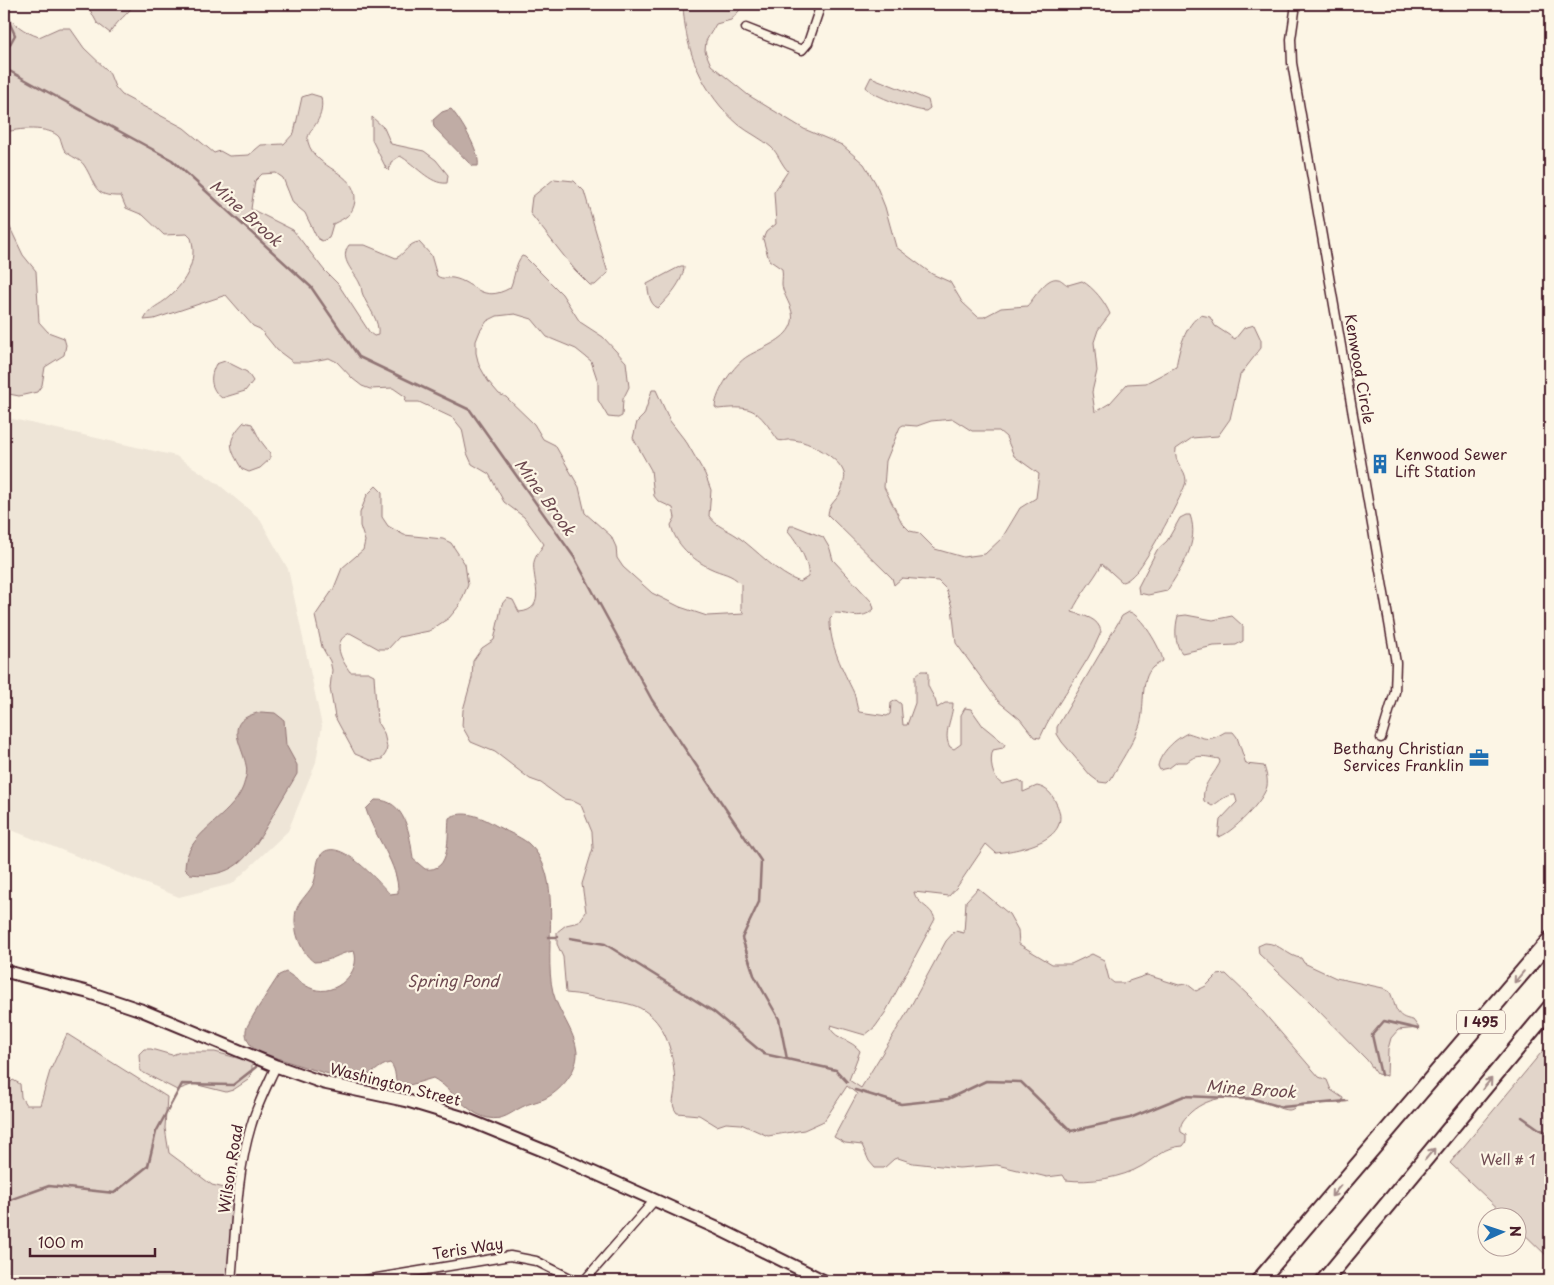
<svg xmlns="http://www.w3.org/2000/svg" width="1554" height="1285" font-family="'Playpen Sans',sans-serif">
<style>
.built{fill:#eee5d7}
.green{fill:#e2d5ca;stroke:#967a7a;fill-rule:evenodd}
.water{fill:#c0aca5;stroke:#917474}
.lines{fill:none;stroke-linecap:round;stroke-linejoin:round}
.stream{stroke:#917474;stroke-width:2.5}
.street-casing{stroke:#4a1f2b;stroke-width:11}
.secondary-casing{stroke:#4a1f2b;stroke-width:15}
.highway-casing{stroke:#4a1f2b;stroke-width:19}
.street{stroke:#fcf5e5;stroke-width:8}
.secondary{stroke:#fcf5e5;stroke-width:11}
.highway{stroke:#fcf5e5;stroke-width:15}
.oneway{stroke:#a38a88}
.labels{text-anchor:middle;stroke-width:4.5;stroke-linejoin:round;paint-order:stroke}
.shield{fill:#fcf5e5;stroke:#7f5f63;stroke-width:1}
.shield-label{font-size:14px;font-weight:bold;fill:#4a1f2b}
.street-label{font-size:15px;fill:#4a1f2b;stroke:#fcf5e5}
.poi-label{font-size:15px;fill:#4a1f2b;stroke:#fcf5e5;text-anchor:start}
.park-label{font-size:15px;fill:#704c53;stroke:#fcf5e5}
.water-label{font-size:16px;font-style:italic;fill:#6d4950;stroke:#fcf5e5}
</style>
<rect width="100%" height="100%" fill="#fcf5e5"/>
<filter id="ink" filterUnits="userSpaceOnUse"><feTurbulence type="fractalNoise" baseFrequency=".02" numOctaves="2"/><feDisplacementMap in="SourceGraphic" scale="10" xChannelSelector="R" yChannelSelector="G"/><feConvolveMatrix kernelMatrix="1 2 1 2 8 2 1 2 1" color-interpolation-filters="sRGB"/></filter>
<g filter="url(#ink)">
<path class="built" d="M4 417 176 456 217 483 259 518 288 569 322 726 316 762 288 831 232 884 179 897 4 827Z"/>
<path class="green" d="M87 4H134C127 16 118 19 110 33L97 23Z
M683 4H745L731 20 716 24 706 41 705 51 711 65 748 95 804 129 842 145 864 164 875 182 885 207 896 247 932 274 950 282 962 302 978 317H984L1001 308 1027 306C1034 299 1046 276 1058 279 1061 279 1065 284 1068 285L1082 281C1094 288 1105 302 1110 314L1098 330 1094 342 1097 371 1092 392 1095 412 1110 403 1127 384 1146 383 1176 367C1179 350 1185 324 1201 315L1210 317 1215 326 1235 339 1244 328 1254 325 1261 340V348L1240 375 1230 419 1218 436 1192 438 1176 449C1173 464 1186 468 1186 481 1185 492 1146 561 1137 571 1133 575 1128 581 1122 582L1102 564C1093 581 1080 594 1072 612 1084 616 1099 618 1101 632 1086 670 1056 700 1040 738L1034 737 1020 719 998 701 956 643 952 607 946 589 938 581 902 578 894 585 892 578 828 515C828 503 840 499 842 488 843 484 846 477 844 473 839 457 808 441 793 440 787 439 783 442 778 440 757 410 755 405 718 409L715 407C716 392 734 364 748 356 761 348 785 341 791 325 797 310 783 298 782 284 782 279 783 274 782 269L769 260 763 239 766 232 776 224 774 192 788 171C781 164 778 153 771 147 761 138 749 133 739 125 702 93 685 51 683 4ZM953 419 972 431H999L1006 437 1014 456 1039 474 1036 498 1020 508 1002 538 985 554 963 557 935 549 919 533 910 531 902 523 884 487 886 461 900 427 903 425 917 426 931 421Z
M4 9C11 23 24 32 39 37L59 28H70L84 48 109 72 115 87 122 95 184 128 214 153 220 151 229 156 249 155 261 145 284 144 294 133 302 97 311 94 321 97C326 123 305 130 308 142 315 170 357 171 355 201 353 215 345 218 333 224L329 238 322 241 317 238 305 213 293 203 283 178 276 173 262 174 255 181 251 209 293 230 324 270 338 284 370 333 374 336 378 335C380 320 368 308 363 295 361 291 362 287 360 284 355 272 338 259 349 245H365L396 258C405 254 408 243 419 242L431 255 437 276C443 280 447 277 453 278 475 282 481 304 510 288 515 278 515 263 522 256L525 257 562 294 580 322 603 337 626 362 629 387 623 399 622 416 618 418 608 417 598 400V382L591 361 576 349 547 337 532 319 515 314 497 316 487 321 480 331 476 341V353L479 365 488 381 499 394 506 397 534 424 543 439 555 445 579 487 585 513 611 536 616 547 617 558 623 567 652 593 680 607 707 616 744 614 741 609V584C731 573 722 574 710 568 693 560 675 544 671 525L675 518 673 508 658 501 654 496 651 470 633 438 637 422 644 415 652 390H656L670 421 687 443 705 474 711 490 709 516C717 527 727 529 737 536 757 550 777 574 800 582L808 577C810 563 797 541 788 531L790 526H795L823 537 830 549 833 560 872 602 874 609C861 621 850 613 835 613L830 618C829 645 843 670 854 693 856 699 856 706 859 712L887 716 890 714 891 703 896 700 901 704 903 725H907L915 703V676L921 671H927C930 677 926 683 929 688 933 696 936 699 937 708L945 703H953C953 718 942 734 950 747L954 749 961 744V715L965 708 971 709 983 726 1005 744 1003 748 993 750C989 760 992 779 1002 784L1019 780 1023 783V792L1037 786C1047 788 1052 794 1056 803 1075 840 1021 850 996 853L986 844 957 887 949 896 914 892C916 904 932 907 935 919L885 1013 875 1027 865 1035 831 1025 830 1028C837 1040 852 1040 860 1051L849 1080 861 1088 908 1011 946 941 955 931 964 933 966 901 978 888 1009 914 1018 930 1019 944 1052 964H1071L1092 954 1104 960 1109 979 1114 983H1123L1147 975 1179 985 1187 984 1196 991 1206 986 1217 975 1226 974 1251 998 1319 1077 1327 1080 1331 1090 1343 1098 1342 1103C1329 1104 1316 1103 1303 1104 1298 1104 1294 1110 1289 1110 1278 1110 1270 1102 1260 1100 1237 1094 1209 1096 1191 1112 1185 1118 1179 1123 1181 1132L1186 1135V1142L1183 1146C1165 1147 1157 1157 1142 1166 1122 1178 1089 1183 1066 1180L1063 1175 1047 1177 997 1165 959 1168 913 1163 898 1158 894 1159 884 1168H875L869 1161 862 1145 845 1143 834 1137 857 1094 847 1086 824 1121 804 1130 768 1136 741 1124 726 1123 717 1126 699 1115 677 1113C669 1103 676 1096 675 1084 674 1056 667 1022 640 1008 630 1003 618 1002 607 1000 593 997 580 994 566 993L563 957 557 944V932L566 925 579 922 586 912 582 884 593 848 592 832 581 805 571 800 563 799 541 783 530 779 495 752 471 742 462 726 463 710 472 678 473 661 482 648 494 640 502 604 507 598 513 600 519 612C549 610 531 578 534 562 535 556 541 549 544 544L524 517 504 502 489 474 472 464 467 453 462 429 453 418 419 402H405L406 397 393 388 370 389 362 386 353 379 337 362 329 358 308 362H293L277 350 260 329 253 326 226 295 154 319 144 320C152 305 158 307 169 297 186 282 198 260 191 238L187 234 164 235 143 215 126 208 121 196C92 197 97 185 84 165 80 159 71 157 65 151 62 147 62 141 59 137 50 126 16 128 4 133Z
M871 77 928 100 930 108 926 111C916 111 871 96 866 87Z
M372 117 384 128 391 144 424 151 436 160 448 175 447 183C430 185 415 164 400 156L391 162 389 171 386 168 372 140Z
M554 179 574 181 584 191 608 273 595 285H590L575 270 530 213 532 197Z
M4 215 23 255 36 271 39 322 48 332 64 338 66 345 64 355 45 367 42 385 37 392 19 396 4 393Z
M681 266H684C684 281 668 298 658 308 649 304 649 293 647 284Z
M225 361 247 372 253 381 245 391 222 398C210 389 209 377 216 364Z
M244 422 252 424 260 440 270 453V459L260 468 249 472 242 469C229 448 226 441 244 422Z
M376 486 382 492V517L388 526 404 535 443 539 451 543 465 564 468 585 459 606 449 618 429 631 399 637 388 649H379L350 633C330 642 342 660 350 672H368L374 675 377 722 384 733 387 747 386 753 382 759 372 761 355 754 335 717 330 688 332 670 330 661 322 647 315 616 334 588 342 568 363 550 365 541 360 526V513L367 495Z
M1186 515H1190C1200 543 1181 568 1167 591L1148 595 1139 593 1138 587 1157 550 1167 541 1180 518Z
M1129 612C1140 613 1162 650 1163 661 1160 663 1156 665 1153 667 1139 680 1146 709 1139 727 1132 745 1120 762 1111 779L1107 783 1099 782 1091 776 1062 742 1057 734V727L1122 616Z
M1186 615 1213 620 1232 616 1243 626V641L1236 645 1214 646 1182 653C1174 645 1175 626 1178 616Z
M1225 732H1233L1237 737 1246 764 1264 766C1266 772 1268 779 1267 786 1265 799 1231 835 1218 837L1220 820 1237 802 1235 795C1224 795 1221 801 1212 806L1204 801C1201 784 1214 776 1220 762L1219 759C1207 757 1197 753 1187 762H1177L1169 768 1160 770 1158 766C1160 753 1176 738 1188 733 1207 739 1208 742 1225 732Z
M1265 943C1280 943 1288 957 1301 958L1304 963 1336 978 1383 988 1390 992C1397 1008 1394 1017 1413 1020L1419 1028 1398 1030 1391 1038 1388 1049 1387 1076 1377 1074 1367 1060 1310 1002 1259 954 1258 946Z
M67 1034 167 1097 165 1128 169 1153 212 1185 237 1191 226 1281H4V1096L9 1084 13 1080 20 1084 21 1097 26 1105H40L50 1071Z
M1550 1042V1259L1517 1227 1516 1218 1507 1217 1450 1163Z
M144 1049H151L172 1055 180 1052H215L252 1062V1071L248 1080 233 1090 226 1092 194 1084 177 1090 140 1071 139 1054Z"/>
<path class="water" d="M451 109C460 119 481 153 478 166H472L434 127 433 120 442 112Z
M261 712 275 713 284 720 286 745 297 765V774C287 791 277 807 268 824 248 859 233 879 190 874L185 869C185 832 231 819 243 787 245 780 248 773 246 765 241 741 222 721 261 712Z
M375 800C406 799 410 835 413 859L425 869C452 873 447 835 449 818 463 809 482 817 495 825 505 831 519 836 528 843 566 876 542 947 553 992 558 1012 575 1031 577 1052 578 1071 560 1092 544 1099 537 1102 529 1103 522 1107 510 1113 503 1121 488 1118 465 1113 453 1089 433 1078L400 1088C393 1082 398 1070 390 1063 378 1065 373 1076 360 1078 339 1081 282 1059 259 1052 251 1048 245 1039 246 1030 246 1025 274 983 279 975L286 972C294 977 304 986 313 989 335 997 362 972 354 951 337 953 332 962 314 962 300 952 292 928 296 911 299 900 311 892 314 882 317 874 316 862 320 856 337 832 379 883 390 894L398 893C399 864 374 837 366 809Z"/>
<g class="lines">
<path class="stream" d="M4 11 15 35 4 55
M4 68 172 160 311 287 359 357 470 410 574 557 652 700 761 861 759 902 742 938 754 975 779 1019 787 1059 836 1070 847 1082
M548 937H558
M570 938 605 944 714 1012 764 1054 787 1059
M1381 1075 1372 1035 1384 1021 1418 1029
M855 1090 901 1104 948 1099 986 1081 1021 1082 1071 1131 1130 1118 1184 1096 1253 1099 1282 1107 1347 1101
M1522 1117 1539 1129 1550 1134
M4 1202 49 1186 114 1193 148 1166 156 1132 182 1084 233 1085 256 1067"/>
<defs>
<path id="street" d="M1296 4 1291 39 1292 63 1396 663 1395 692 1381 738
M746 28 802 50 808 43 821 4
M231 1281C236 1230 236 1175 251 1126 257 1105 267 1086 276 1066
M359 1281 510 1256 536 1261 576 1281
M584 1281 653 1202"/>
<path id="secondary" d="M4 971 87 992 141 1010 276 1066 324 1083 408 1101 461 1117 552 1154 719 1229 824 1281"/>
<path id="highway" d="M1259 1281 1550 940
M1324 1281 1550 1008"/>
</defs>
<use href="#street" class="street-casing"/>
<use href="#secondary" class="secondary-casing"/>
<use href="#highway" class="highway-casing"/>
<use href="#street" class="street"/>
<use href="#secondary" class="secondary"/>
<use href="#highway" class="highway"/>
</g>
<defs><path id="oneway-shaft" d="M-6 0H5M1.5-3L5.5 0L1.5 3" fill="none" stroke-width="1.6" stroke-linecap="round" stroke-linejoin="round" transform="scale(1.25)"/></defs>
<g class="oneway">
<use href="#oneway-shaft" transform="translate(1519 977) rotate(130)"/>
<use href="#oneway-shaft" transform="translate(1487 1084) rotate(-50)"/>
<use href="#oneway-shaft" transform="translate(1430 1154) rotate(-50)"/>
<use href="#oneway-shaft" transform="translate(1336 1191) rotate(130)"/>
</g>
</g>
<defs>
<symbol id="building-bare" viewBox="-9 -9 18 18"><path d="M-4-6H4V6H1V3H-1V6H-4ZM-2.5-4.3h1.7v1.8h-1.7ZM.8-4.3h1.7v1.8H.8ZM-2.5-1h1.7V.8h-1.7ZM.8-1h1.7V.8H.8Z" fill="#1f6fb2" stroke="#fcf5e5" stroke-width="2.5" paint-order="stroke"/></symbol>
<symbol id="office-bare" viewBox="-9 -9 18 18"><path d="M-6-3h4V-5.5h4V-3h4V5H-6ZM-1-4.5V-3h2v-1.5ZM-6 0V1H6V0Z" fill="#1f6fb2" stroke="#fcf5e5" stroke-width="2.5" paint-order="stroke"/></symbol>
</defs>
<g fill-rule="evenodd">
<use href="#building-bare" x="1366" y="450" width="28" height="28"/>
<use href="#office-bare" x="1465" y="744" width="28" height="28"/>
</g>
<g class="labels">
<rect class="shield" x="1457" y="1010.5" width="48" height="23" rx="4"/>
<g class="shield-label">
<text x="1481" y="1027">I 495</text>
</g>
<g class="street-label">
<text transform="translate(1359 369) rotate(80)" y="5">Kenwood Circle</text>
<text transform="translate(395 1085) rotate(14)" y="5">Washington Street</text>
<text transform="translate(231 1169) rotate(-81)" y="5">Wilson Road</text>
<text transform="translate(468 1249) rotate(-9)" y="5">Teris Way</text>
</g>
<g class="poi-label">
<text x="1395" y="460">Kenwood Sewer<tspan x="1395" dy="17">Lift Station</tspan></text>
<text x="1464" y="754" text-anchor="end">Bethany Christian<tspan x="1464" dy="17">Services Franklin</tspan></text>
</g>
<g class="park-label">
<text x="1508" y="1165">Well # 1</text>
</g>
<g class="water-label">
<text transform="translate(246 213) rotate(42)" y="6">Mine Brook</text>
<text transform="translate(545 497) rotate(54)" y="6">Mine Brook</text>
<text x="453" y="987">Spring Pond</text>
<text transform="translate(1251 1089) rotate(4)" y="6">Mine Brook</text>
</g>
</g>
<rect width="1554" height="1285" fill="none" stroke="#fcf5e5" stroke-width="20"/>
<rect x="10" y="10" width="1534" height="1265" fill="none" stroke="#4a1f2b" stroke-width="2" filter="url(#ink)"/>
<g transform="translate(1502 1232) rotate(87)"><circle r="24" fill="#fcf5e5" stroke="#b59f9b"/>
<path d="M0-4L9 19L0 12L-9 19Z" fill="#1f6fb2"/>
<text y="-8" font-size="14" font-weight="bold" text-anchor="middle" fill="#4a1f2b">N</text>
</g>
<path d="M30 1248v8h125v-8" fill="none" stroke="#4a1f2b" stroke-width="2.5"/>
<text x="38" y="1248" font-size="15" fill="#4a1f2b" stroke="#fcf5e5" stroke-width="4" paint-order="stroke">100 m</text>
</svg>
